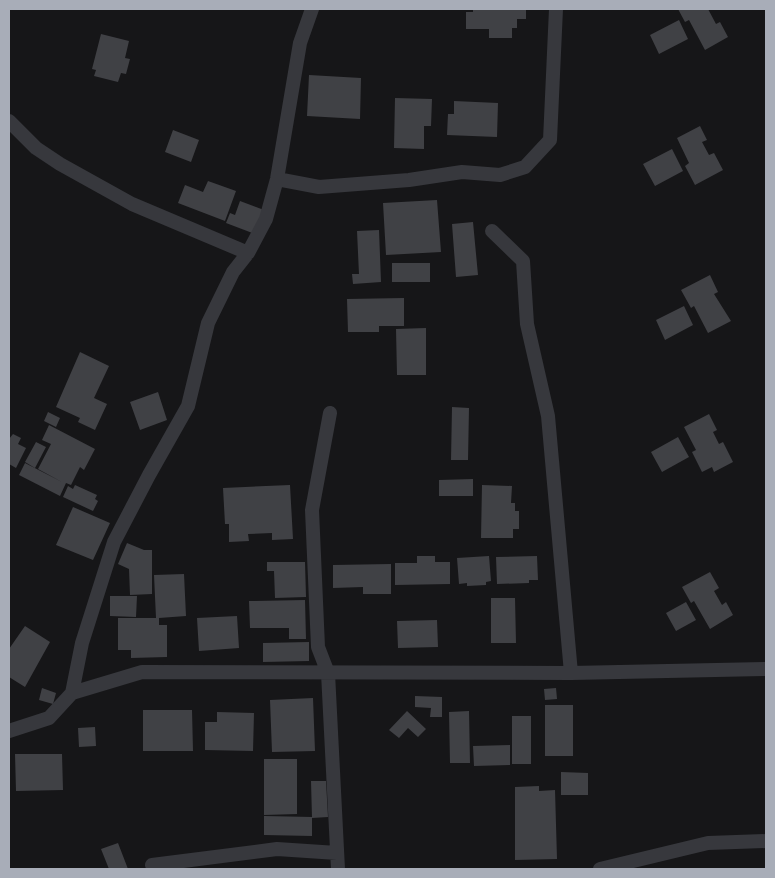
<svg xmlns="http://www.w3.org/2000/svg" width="775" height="878" viewBox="0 0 775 878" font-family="Inter,sans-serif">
<rect width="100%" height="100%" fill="#161618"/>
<!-- building -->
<path fill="#404145" d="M473,9h53v10h-9v9h-5v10h-23v-9h-23v-17h7z
M678,9h30l8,15 4,-2 8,15 -23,13 -16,-30 -4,2z
M679,20l9,19 -29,15 -9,-19z
M101,34l28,7 -4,17 5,1 -4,15 -5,-1 -3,9 -24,-6 2,-6 -4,-1z
M309,75l52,3 -1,41 -53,-3z
M395,98l37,1 -1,27h-7v23l-30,-1z
M454,101l44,2 -1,34 -50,-2 1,-21h6z
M700,126l7,14 -5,2 7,13 5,-2 9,17 -28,15 -10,-19 4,-3 -12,-25z
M173,130l26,10 -8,22 -26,-10z
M672,149l11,22 -28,15 -12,-22z
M208,181l28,10 -11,30 -47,-18 7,-18 18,7z
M437,200l4,52 -55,3 -3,-52z
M240,201l24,9 -9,24 -29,-11 4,-10 5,2z
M473,222l5,53 -22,2 -4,-53z
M379,230l2,52 -28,2 -1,-10h7l-2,-43z
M392,263h38v19h-38z
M710,275l8,17 -4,2 17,27 -23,12 -14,-27 -3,2 -10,-18z
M404,298v28h-25v6h-31l-1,-33z
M684,306l9,19 -28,15 -9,-20z
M426,328v47h-29l-1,-46z
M80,352l29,14 -15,32 13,6 -12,26 -17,-8 2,-4 -24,-11z
M158,392l9,28 -27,10 -10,-28z
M452,407l17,1 -1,52h-17z
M48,412l12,6 -4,9 -12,-6z
M709,414l8,16 -4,2 6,12 4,-2 10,20 -19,10 -2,-5 -10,5 -10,-20 4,-2 -12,-23z
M49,425l46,24 -11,21 -4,-3 -9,18 -5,-2 -6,13 -41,-21 6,-12 37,19 -24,-13 13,-25 -9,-4z
M13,434l8,4 -3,6 8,4 -10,20 -7,-4v-25z
M678,437l11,20 -27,15 -11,-20z
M36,442l10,5 -11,21 -10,-6z
M473,479v17h-34v-16z
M75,485l22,10 -2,4 3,2 -5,10 -30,-14 5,-11 5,3z
M290,485l3,54 -21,1v-7l-24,1 1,7 -20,1v-18h-4l-2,-36z
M482,485l30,1 -1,17h4v8h4v18h-6v9h-32z
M73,507l37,16 -17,37 -37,-15z
M127,543l17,7h8v44l-22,1 -1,-26 -11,-5z
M417,556h18v6h15v22l-55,1v-22h22z
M489,556l2,25 -5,1v3l-19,1v-3l-8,1 -2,-26z
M537,556l1,24h-9v3l-32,1 -1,-27z
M267,562h38l1,35 -31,1 -1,-27h-7z
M391,564v30h-28v-7l-30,1v-23z
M710,572l9,16 -5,3 8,14 4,-3 7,13 -23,14 -16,-28 -3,2 -9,-16z
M184,574l2,42 -27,2v7h8v32l-36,1v-8h-13v-32h38l-2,-43z
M110,596h27l-1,21 -26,-1z
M491,598h24l1,45h-25z
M305,600l1,39h-17v-11h-39l-1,-27z
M686,602l10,18 -20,11 -10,-18z
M237,616l2,32 -40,3 -2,-33z
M437,620l1,27 -40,1 -1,-27z
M25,626l25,16 -25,45 -16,-10v-28z
M309,642v19l-46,1v-19z
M42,688l14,5 -3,11 -14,-4z
M556,688l1,11 -12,1 -1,-11z
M415,696l27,1v20h-12l1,-9 -16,-1z
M313,698l2,53 -43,1 -2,-52z
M545,705h28v51h-28z
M143,710h49l1,41h-50z
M407,711l19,18 -8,8 -10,-9 -9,10 -10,-8z
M469,711l1,52h-20l-1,-51z
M217,712l37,1 -1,38 -48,-1v-28h12z
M512,716h19v48h-19z
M95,727l1,19 -17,1 -1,-19z
M510,745v20l-36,1 -1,-20z
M15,754h47l1,36 -47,1z
M264,759h33v55l-33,1z
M561,772l27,1v22h-27z
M311,781h15l2,36 -16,1z
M539,786v5l16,-1 2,69 -42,1v-73z
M264,816l48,1v19l-48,-1z
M118,843l10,26h-19l-8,-20z"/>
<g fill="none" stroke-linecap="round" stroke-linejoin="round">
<!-- minor -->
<path stroke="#37383d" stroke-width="14" d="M9,121l27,27 24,16 72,40 116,49
M277,179l42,8 90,-7 53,-8 38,3 25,-8 25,-27 6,-131
M492,231l31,30 4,63 21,92 23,257
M330,413l-18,97 6,137 10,26 10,196
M72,693l10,-50 32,-101 35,-67 39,-69 20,-83 25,-51 15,-19 18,-34 11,-40 23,-136 12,-34
M9,731l40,-13 23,-25 70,-21 429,1 195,-4
M152,865l125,-16 60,4
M600,869l108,-26 58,-2"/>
</g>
<!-- border -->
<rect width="775" height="878" fill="none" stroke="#a8adb8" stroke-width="20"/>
</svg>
